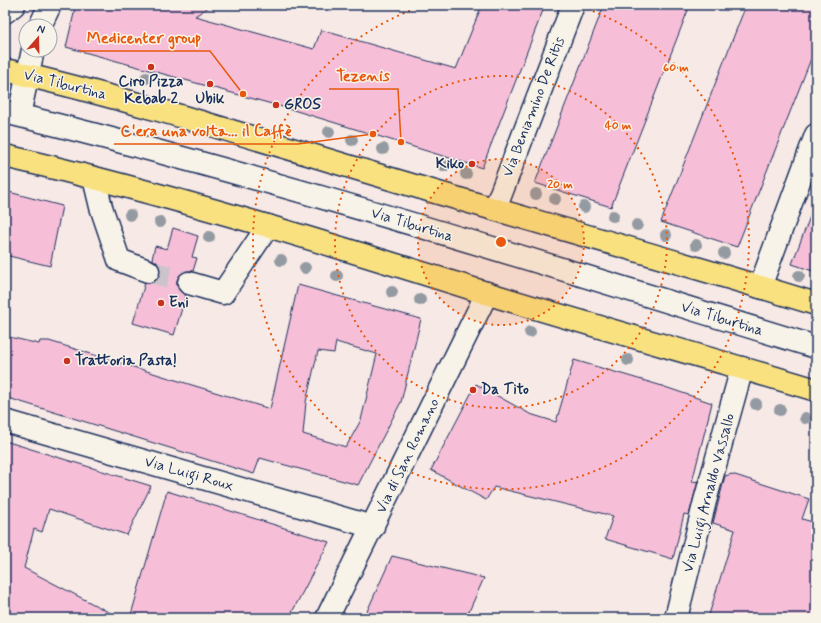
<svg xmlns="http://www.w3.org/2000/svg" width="821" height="623" viewBox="0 0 821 623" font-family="Mynerve,sans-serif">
<rect width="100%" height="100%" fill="#f7e9e5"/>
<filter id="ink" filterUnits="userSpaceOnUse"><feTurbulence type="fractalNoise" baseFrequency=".025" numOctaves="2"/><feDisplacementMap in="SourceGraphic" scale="8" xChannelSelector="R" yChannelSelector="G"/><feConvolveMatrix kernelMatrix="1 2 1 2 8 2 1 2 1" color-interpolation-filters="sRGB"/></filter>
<g filter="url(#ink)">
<!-- building -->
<path fill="#f6bfd7" stroke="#1b2f5e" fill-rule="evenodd" d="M76,5h136l-17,11 119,33 7,-19 135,39 26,-64h63l-63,163 -192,-59 -224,-62z
M604,5h86l-79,202 -76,-24z
M746,5h70v41l-79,201 -76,-25z
M5,191l57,15 -12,60 -45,-11z
M814,206h2v66l-24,-8z
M173,228l25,8 -6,21 5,1 -4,13h-7l-5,3 -4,6v6l3,5 6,4 -12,40 -41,-12 12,-40h5l6,-2 4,-6v-6l-2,-6 -6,-4 3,-13 12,3z
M298,285l123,34 -20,83 -43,83 -98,-27 -6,16 -249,-77v-61l34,8 1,-3h9l221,68zM336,342l41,12 -16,66 -15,27 -43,-13 3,-32 12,-51 16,2z
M574,360l85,25 53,18 -20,79 6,-1 -9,34 -5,-1 -11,45 -68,-20 8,-23 -119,-29 -8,13 -55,-30 45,-86 54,30 26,8z
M5,441l146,45 -24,49 -78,-26 -7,23 -8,-3 -10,39 96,50h-110l2,-4 -7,-1z
M732,474l77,25 -7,20 14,4v95h-108l27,-88 -22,-7 12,-47z
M167,491l162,51 -40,76h-159z
M392,556l92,22 -18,40h-102z"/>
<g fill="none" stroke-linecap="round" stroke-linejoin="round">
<!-- minor-tunnel -->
<path stroke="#cbc4ca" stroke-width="22" stroke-dasharray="22 11" stroke-linecap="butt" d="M148,271l41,12"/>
<!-- minor casing -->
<g stroke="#1b2f5e" stroke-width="25">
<path id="minor" d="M5,12l9,-7
M40,26l10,-21
M5,112c273,67 542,153 811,235
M19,115l14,-65
M94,178l7,29 18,53 29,11
M495,209l78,-204
M189,283l34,10 45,-67
M760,287l56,-152
M5,421l368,106
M327,618l160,-325
M676,618l29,-117 37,-133"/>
</g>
<!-- major casing -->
<g stroke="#1b2f5e" stroke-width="25">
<path id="major" d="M5,70c156,36 307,87 461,131 117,34 234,67 350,103
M5,156c163,38 322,87 481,137 110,34 220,64 330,97"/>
</g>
<!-- minor -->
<use href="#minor" stroke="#f7f3e8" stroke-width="22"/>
<!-- major -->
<use href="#major" stroke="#fae180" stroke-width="22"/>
</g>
<!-- trees -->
<g fill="#939aa1">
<circle cx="146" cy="78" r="6"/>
<circle cx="329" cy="132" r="6"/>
<circle cx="352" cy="140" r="6"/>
<circle cx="383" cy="149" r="6"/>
<circle cx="444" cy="166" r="6"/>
<circle cx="466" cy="174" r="6"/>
<circle cx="536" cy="194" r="6"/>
<circle cx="555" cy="199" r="6"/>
<circle cx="584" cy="207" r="6"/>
<circle cx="130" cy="215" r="6"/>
<circle cx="613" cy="216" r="6"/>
<circle cx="160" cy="222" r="6"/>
<circle cx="637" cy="225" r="6"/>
<circle cx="666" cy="235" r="6"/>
<circle cx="209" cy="237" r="6"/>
<circle cx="696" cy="245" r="6"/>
<circle cx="724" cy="253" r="6"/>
<circle cx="281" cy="260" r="6"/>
<circle cx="305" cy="268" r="6"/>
<circle cx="337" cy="276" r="6"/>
<circle cx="799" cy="276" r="6"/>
<circle cx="392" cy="292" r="6"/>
<circle cx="420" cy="300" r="6"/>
<circle cx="530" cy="332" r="6"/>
<circle cx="628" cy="360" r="6"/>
<circle cx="756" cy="404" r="6"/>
<circle cx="780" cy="410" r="6"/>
<circle cx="805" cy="418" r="6"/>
</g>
</g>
<!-- distance rings -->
<circle cx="501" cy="242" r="83" fill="#e8590c" fill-opacity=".12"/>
<g fill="none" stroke="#e8590c" stroke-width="2" stroke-dasharray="2 4">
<circle cx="501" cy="242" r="83"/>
<circle cx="501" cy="242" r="166"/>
<path d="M576 5A248 248 0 1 1 426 5"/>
</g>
<!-- markers -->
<g fill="#c8321e" stroke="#f7f3e8" stroke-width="1.5">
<circle cx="151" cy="67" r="4"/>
<circle cx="210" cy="84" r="4"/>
<circle cx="276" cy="105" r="4"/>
<circle cx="472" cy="164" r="4"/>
<circle cx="161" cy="303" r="4"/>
<circle cx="67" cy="361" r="4"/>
<circle cx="473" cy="390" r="4"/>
</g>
<g text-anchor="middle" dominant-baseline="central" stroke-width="3" stroke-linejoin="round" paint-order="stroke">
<!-- poi labels -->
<g font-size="15" font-weight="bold" fill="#1b2f5e" stroke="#f7f3e8" text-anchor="start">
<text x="151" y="82" text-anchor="middle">Ciro Pizza<tspan x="151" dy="17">Kebab 2</tspan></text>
<text x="210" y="99" text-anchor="middle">Ubik</text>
<text x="284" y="105">GROS</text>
<text x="464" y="164" text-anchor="end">Kiko</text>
<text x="169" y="303">Eni</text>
<text x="75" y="361">Trattoria Pasta!</text>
<text x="481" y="390">Da Tito</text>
</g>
<!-- street labels -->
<g font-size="15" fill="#1b2f5e" stroke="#f7f3e8">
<text transform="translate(65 85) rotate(14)">Via Tiburtina</text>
<text transform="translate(534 107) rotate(-69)">Via Beniamino De Ritis</text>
<text transform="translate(412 225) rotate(17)">Via Tiburtina</text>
<text transform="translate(722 319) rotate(17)">Via Tiburtina</text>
<text transform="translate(408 456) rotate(-64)">Via di San Romano</text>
<text transform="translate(189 474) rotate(16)">Via Luigi Roux</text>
<text transform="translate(709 493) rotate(-75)">Via Luigi Arnaldo Vassallo</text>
</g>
</g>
<circle cx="501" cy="242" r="6" fill="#e8590c" stroke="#f7f3e8" stroke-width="2"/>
<g font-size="12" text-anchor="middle" font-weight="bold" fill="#e8590c" stroke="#f7f3e8" stroke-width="3" stroke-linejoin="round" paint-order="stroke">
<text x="676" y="71">60 m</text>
<text x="618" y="129">40 m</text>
<text x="560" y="188">20 m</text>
</g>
<!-- callouts -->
<path fill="none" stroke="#e8590c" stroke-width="1.5" d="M243 94L210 51H79M401 142L398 89H329M373 134L298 144H114"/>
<g fill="#e8590c" stroke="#f7f3e8" stroke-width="1.5">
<circle cx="243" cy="94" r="4"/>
<circle cx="401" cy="142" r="4"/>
<circle cx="373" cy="134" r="4"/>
</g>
<g font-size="16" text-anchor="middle" font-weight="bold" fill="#e8590c" stroke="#f7f3e8" stroke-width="3" stroke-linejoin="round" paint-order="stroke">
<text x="144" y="43">Medicenter group</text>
<text x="363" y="81">Tezenis</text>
<text x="206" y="136">C'era una volta... il Caffè</text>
</g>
<!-- margin -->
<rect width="821" height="623" fill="none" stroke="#f7f3e8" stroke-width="20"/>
<rect x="10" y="10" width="801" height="603" fill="none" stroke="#1b2f5e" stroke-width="1.5" filter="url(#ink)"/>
<!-- north arrow -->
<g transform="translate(38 38) rotate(20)"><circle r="19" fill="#f7f3e8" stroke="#9fa5b1"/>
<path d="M0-3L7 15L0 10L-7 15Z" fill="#c8321e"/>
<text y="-6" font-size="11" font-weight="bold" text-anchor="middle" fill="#1b2f5e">N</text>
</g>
</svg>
